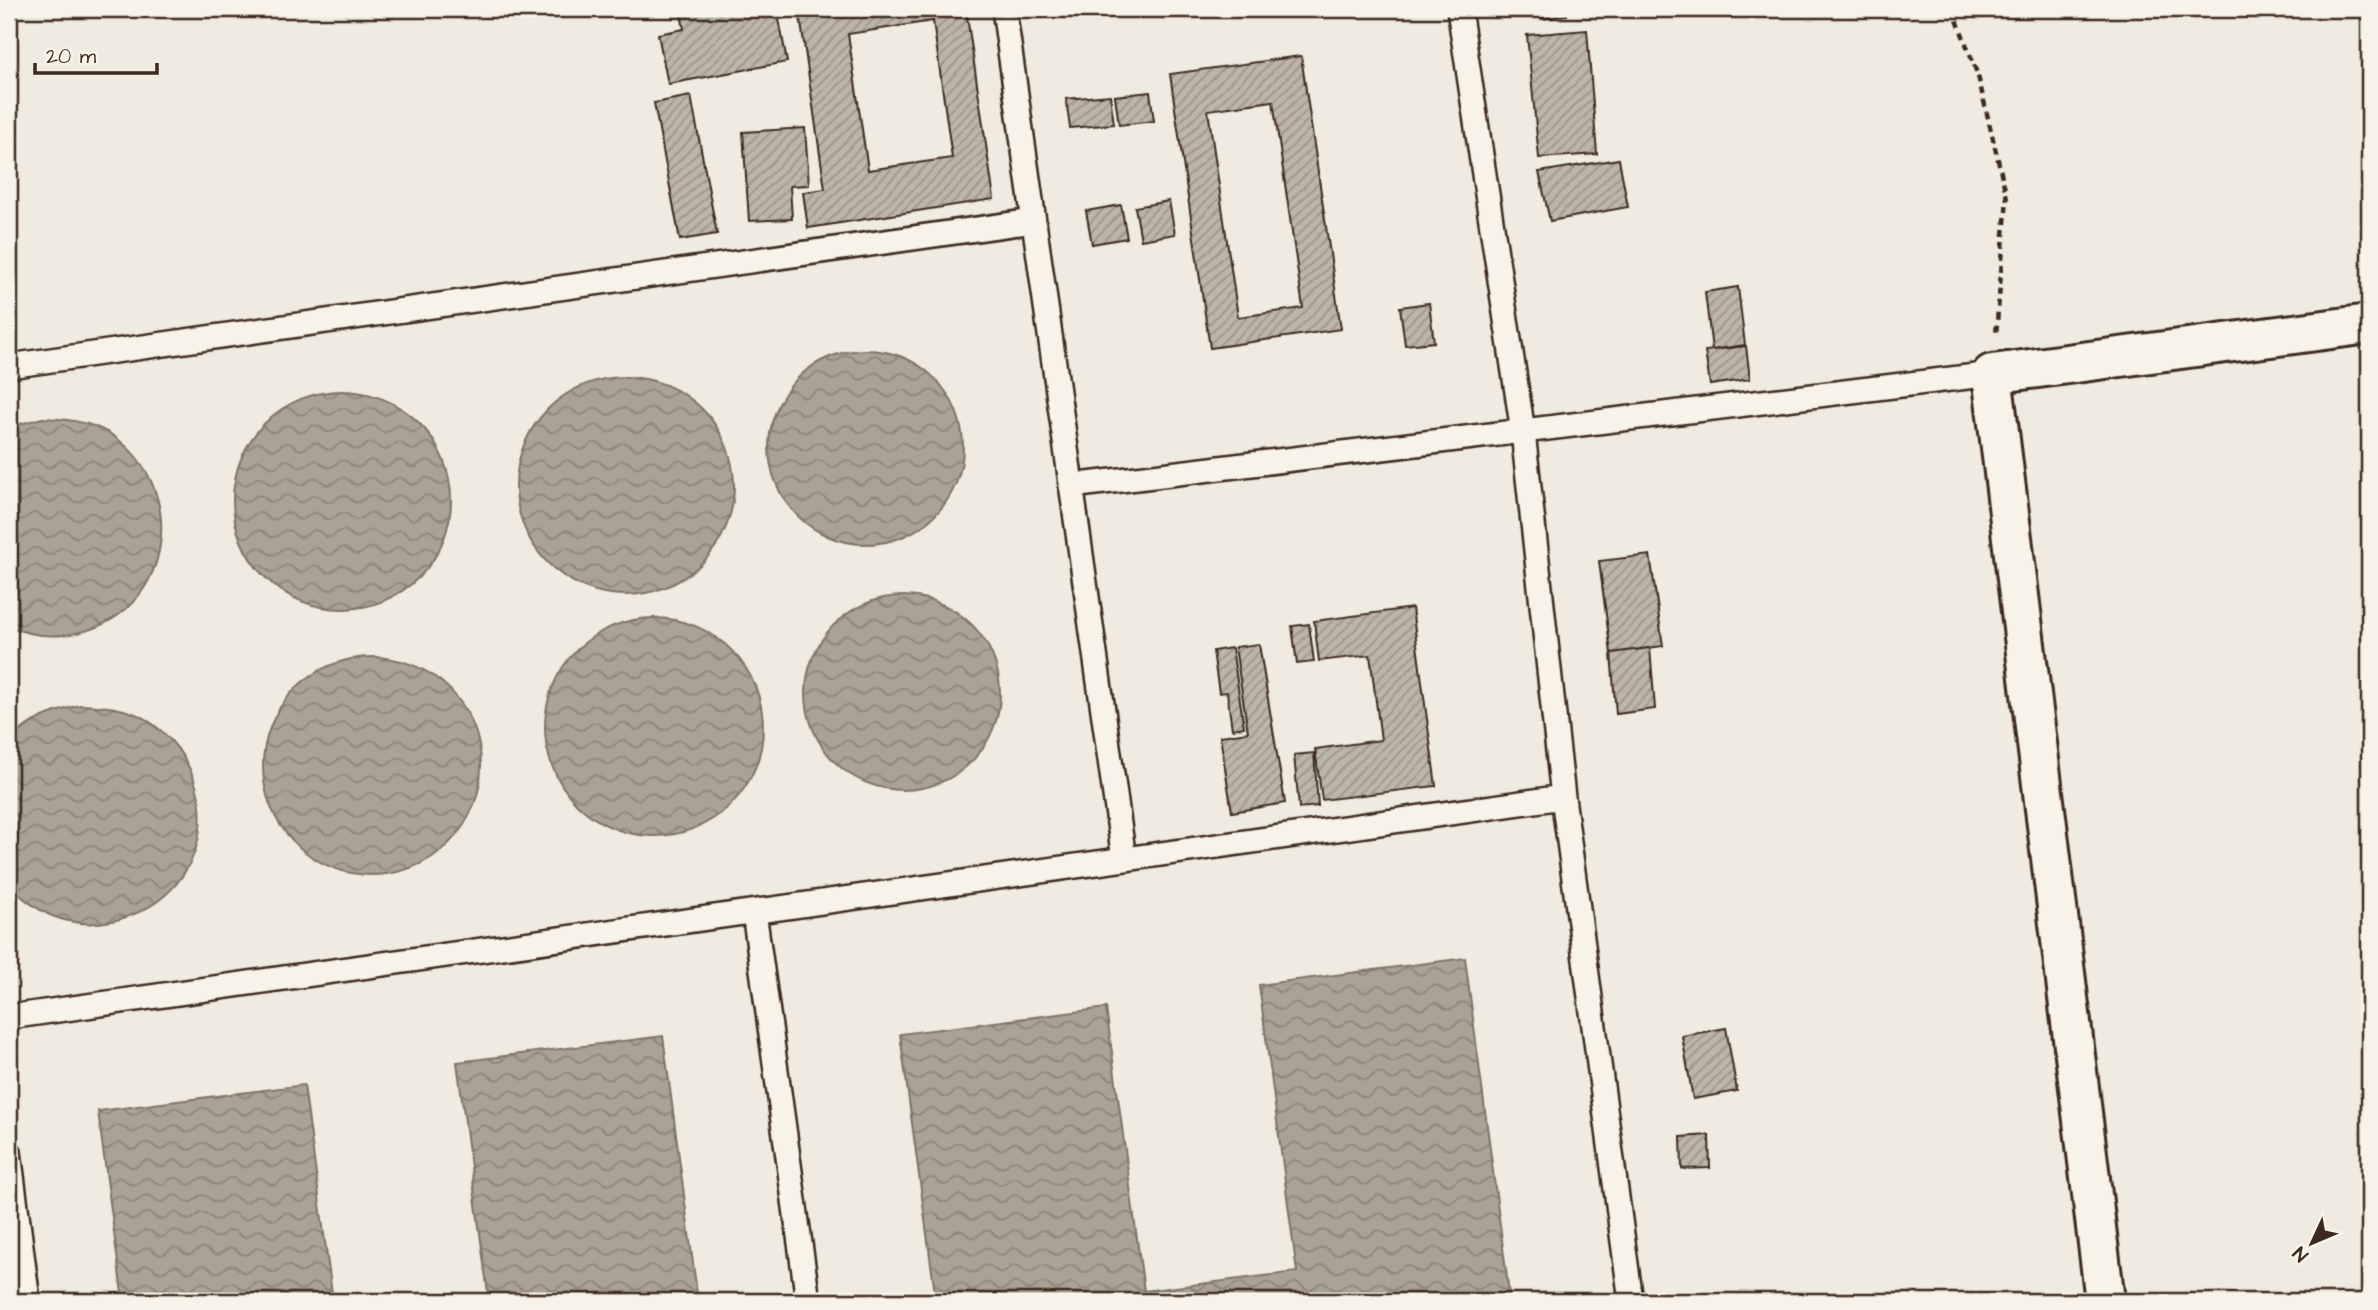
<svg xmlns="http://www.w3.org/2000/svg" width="2378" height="1310" viewBox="0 0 2378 1310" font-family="'Architects Daughter',sans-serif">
<defs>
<pattern id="water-waves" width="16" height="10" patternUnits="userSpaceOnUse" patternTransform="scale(1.75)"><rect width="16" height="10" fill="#aaa296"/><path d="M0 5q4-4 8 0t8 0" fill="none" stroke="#8c847a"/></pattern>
<pattern id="building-hatch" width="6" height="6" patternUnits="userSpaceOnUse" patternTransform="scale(1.75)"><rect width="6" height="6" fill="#bdb5aa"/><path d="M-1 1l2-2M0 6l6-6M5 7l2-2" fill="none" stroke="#9b938a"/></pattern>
</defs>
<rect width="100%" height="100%" fill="#efebe0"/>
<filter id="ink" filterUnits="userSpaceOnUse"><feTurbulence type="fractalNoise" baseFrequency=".0143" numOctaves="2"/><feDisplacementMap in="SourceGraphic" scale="14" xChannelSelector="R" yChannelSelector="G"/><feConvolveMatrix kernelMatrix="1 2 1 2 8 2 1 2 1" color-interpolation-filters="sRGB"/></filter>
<g filter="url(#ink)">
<!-- water -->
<path fill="url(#water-waves)" stroke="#7e7266" stroke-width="2" d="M769 447a97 97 0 1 1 194 0a97 97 0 1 1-194 0Z
M516 486a109 109 0 1 1 218 0a109 109 0 1 1-218 0Z
M233 500a109 109 0 1 1 218 0a109 109 0 1 1-218 0Z
M42,418c23,1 46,3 67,15 80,51 66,176 -28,199 -25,6 -49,5 -72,-6v-199z
M806 693a97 97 0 1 1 194 0a97 97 0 1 1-194 0Z
M545 727a109 109 0 1 1 218 0a109 109 0 1 1-218 0Z
M263 766a109 109 0 1 1 218 0a109 109 0 1 1-218 0Z
M80,705c23,1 47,2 67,15 49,31 70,99 39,150 -24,41 -79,63 -125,49 -21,-6 -38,-20 -52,-35v-141c17,-23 44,-31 71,-38z
M1465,958l45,343h-574l-36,-267 206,-26 38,283 153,-19 -38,-287z
M663,1036l35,265h-209l-32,-239z
M304,1085l29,216h-210l-25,-190z"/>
<!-- building -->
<path fill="url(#building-hatch)" stroke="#3b2a1e" stroke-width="2" fill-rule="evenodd" d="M680,9h103l2,9 -6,1 8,43 -119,22 -10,-50 26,-5z
M799,9h167l28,190 -186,29 -5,-36 22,-3zM933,21l19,137 -84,12 -20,-136z
M1540,9h26l1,6 -25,4z
M1587,30l10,124 -58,4 -12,-123z
M1301,56l40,273 -131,19 -40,-274zM1273,101l30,207 -65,9 -30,-207z
M1150,92l4,29 -35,4 -4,-29z
M1110,95l4,29 -44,4 -4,-29z
M691,96l26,138 -37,6 -26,-137z
M805,128l4,57 -19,1 2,33 -43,2 -6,-89z
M1619,159l9,48 -78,14 -11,-49z
M1169,201l6,33 -34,6 -6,-33z
M1121,205l6,33 -35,6 -6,-33z
M1738,287l7,58 -33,5 -7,-58z
M1429,303l5,39 -29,3 -5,-38z
M1746,346l4,33 -40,6 -5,-34z
M1650,555l13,91 -52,7 -12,-92z
M1412,608l24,178 -114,14 -7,-51 66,-9 -11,-85 -51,6 -5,-40z
M1309,624l5,38 -17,2 -5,-38z
M1259,644l26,159 -53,9 -12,-76 28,-4 -13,-85z
M1232,648l12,79 -12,2 -5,-37 -8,1 -6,-42z
M1650,648l5,61 -39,5 -5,-61z
M1314,753l4,53 -19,2 -5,-53z
M1726,1028l11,63 -44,8 -11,-63z
M1709,1135l1,33 -28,1 -1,-32z"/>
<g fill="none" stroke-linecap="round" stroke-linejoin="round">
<!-- service casing -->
<g stroke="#3b2a1e" stroke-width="28">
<path id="service" d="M1004,9l120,850
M1459,9l64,423 40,365 68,504
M9,366l1024,-145
M1071,486l921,-112
M754,912l54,389
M9,1017l1554,-220
M9,1152l19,149"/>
</g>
<!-- minor casing -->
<g stroke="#3b2a1e" stroke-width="44">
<path id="minor" d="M2105,1301l-113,-927 377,-50"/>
</g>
<!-- path -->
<path stroke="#3b2a1e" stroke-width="4.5" stroke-dasharray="7 5" stroke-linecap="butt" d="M1953,9l25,67 29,122 -11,137"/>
<!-- service -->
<use href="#service" stroke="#f7f3e8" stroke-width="23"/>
<!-- minor -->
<use href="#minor" stroke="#f7f3e8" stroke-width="38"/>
</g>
</g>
<!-- margin -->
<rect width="2378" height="1310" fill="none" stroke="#f7f3e8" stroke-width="35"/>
<rect x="18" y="18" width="2343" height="1275" fill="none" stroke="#3b2a1e" stroke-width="2.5" filter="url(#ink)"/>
<!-- north arrow -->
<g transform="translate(2312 1243) rotate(226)" stroke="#f7f3e8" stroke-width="5" paint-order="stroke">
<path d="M0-5L12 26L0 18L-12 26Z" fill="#3b2a1e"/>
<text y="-10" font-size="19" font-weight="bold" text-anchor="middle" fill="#3b2a1e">N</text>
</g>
<!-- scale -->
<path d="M35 63v10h122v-10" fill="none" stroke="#3b2a1e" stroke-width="3.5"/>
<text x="46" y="63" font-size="21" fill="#3b2a1e" stroke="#f7f3e8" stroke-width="5" paint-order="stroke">20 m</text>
</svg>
